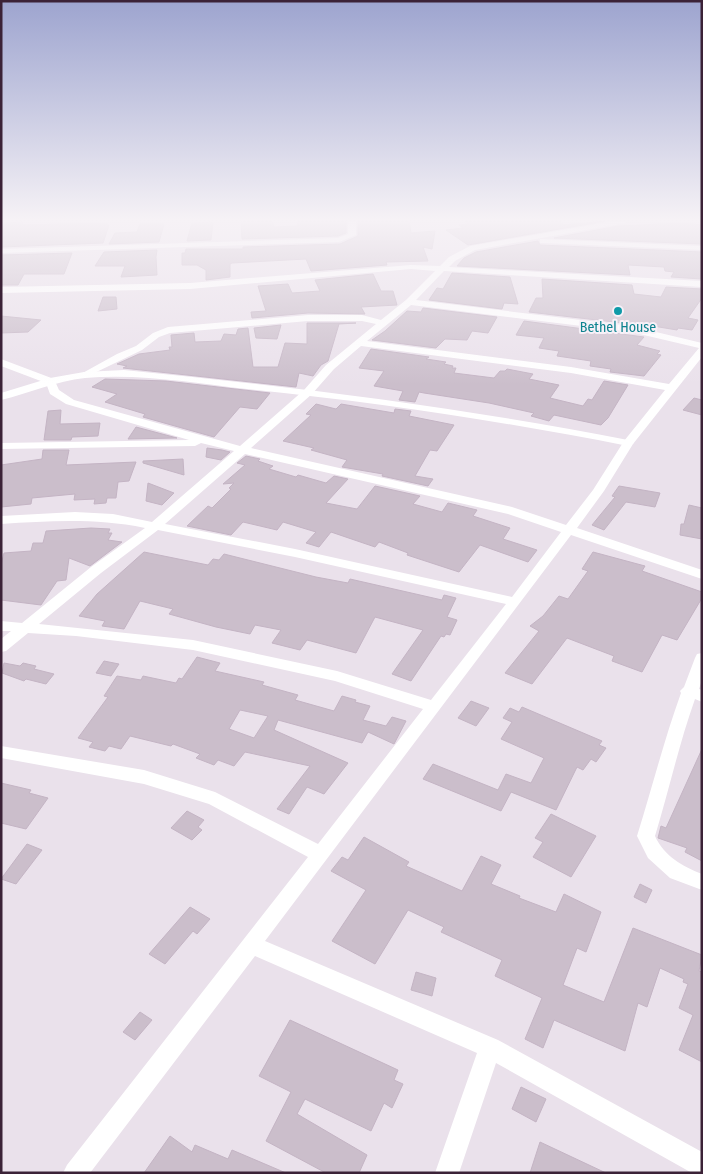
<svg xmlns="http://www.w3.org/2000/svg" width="703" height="1174" viewBox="0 0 703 1174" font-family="'Fira Sans Condensed',sans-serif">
<rect width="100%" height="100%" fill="#eae1eb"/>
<!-- building -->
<path fill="#cbbecb" stroke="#c4b4c4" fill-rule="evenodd" d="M241,221h31l2,6 23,-1 1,-5h48v12l-8,3 -96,3z
M358,221h51l2,12 24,-2 -3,18 -9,-2 5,14 -42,1 1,3 -76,6 -5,-12 -74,4 -2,1v13l-24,3v-10l-9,-5h-15v-12h3l1,-4h57v-2l97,-3 18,-8z
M465,221h95l3,4 42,-4 -137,24 -22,-15 17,-2 -4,-3 9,-1z
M23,222l-1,3 85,-2v2h2l-6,18 -102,4v-15l3,-9z
M213,222l-2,18 -24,1 5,-18z
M683,223l19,2v19l-148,-6 64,-12z
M140,224h24l-5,18 -50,2 6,-11 22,-1z
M538,241l2,4 162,7v27l-31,-2 3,-5 -9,-1 -1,-4 -36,-2 2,10 -173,-9 7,-8 12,-6z
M157,250l-1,7 1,18 -36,2 4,-11h-30l9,-14z
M72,253l-8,21h-40l-6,11h-17v-30z
M452,273l58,4 8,27 -14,-1 -2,6 -73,-9 8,-12 6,1z
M373,274l8,17h12l4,14 -36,2 4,7 -57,-1 -56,5 -1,-6 15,-1 -8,-25 30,-2 4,9 28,-2 -5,-11z
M542,279l90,6 2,9 27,3 5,-10 36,2v9l-14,20 10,2 -6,10 -14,-2 -1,2 -24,-4 -3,3 -19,-5 -102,-12 7,-14h7z
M103,297h13l1,12 -19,2z
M423,308l74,9 -9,16 -16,-2 -5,9 -22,-1 -9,9 -64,-8 13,-9 22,-20 14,1z
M1,316l40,4 -13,12 -27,1z
M524,321l120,16 -7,8 23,6 -3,3 4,1 -17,21 -34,-4 1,-3 -21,-3 1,-5 -34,-5 2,-5 -20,-3 5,-10 -28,-3z
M307,323h49l-17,1 -11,37 -7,4 -8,11 -14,-3 -3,14 -173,-19 4,-2 -10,-2 22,-10 31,-4 -1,-3h3l-1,-12 23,-2 1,9 26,-1 3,-7 12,1 2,-6 10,-1 5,39h25l7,-24 22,1z
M281,325l-4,14 -21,-1 -2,-10z
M371,349l58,8 -3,2 20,3 -2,2 9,2 -1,2h4l-2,5 40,5 6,-7h5l2,-2 26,5 -4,5 30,6 -9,13 33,8 5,-7 4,1 12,-19 24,4 -20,33 -7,7 -47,-10 -5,6 -18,-5 3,-3 -45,-10 -65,-10 -5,-1 -4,10 -16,-2 4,-9 -29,-5 10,-15 -25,-3z
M105,379l61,2 104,12 -13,16 -17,-2 -26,30 -71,-20 2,-3 -40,-12 12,-8 -25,-7z
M694,398l8,2v15l-19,-5z
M316,404l20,5 5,-5 53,9 1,-4 16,2 -2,5 45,9 -17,26 -7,-1 -15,26 18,3 -5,7 -46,-10 1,-2 -41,-7 5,-7 -36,-10 3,-2 -31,-7 28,-26 -5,-1z
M61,410l-1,14 40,-1 -2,13 -26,1 -1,3h-27l4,-29z
M136,427l41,11 -49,1z
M207,448l15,2 8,2 -9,8 -15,-3z
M43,450h26l-3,15 70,-3 -7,19 -11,1 -2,16h-9l-1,5 -12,1 1,-5 -21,1 1,-6 -43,4 -1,6 -30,3v-42l41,-6z
M246,456l14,3 -2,2 15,5 -4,3 27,8 2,-2 28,8 8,-7 14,3 -22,24 31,6 18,-23 45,10 -7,8 29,8 6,-9 29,7 -4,6 37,12 -7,11 34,11 -9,12 -48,-17 -21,27 -52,-17 1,-2 -29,-11 -4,5 -44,-15 -12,15 -13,-4 10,-11 -33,-10 -6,8 -34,-8 -12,13 -44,-9 21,-20 4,2 19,-19 -2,-1 5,-5 -11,1 22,-19 -8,-2z
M183,459l1,16 -41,-12v-2z
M148,483l26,10 -12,12 -16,-4z
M619,486l41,7 -5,14 -29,-5 -22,28 -12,-5 23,-28 -3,-1z
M689,505l13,3v31l-22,-4 1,-11h3z
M91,528l19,1 -2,4h4l-4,7 14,2 -32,24 -21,-8 -3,22 -9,1 -16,24 -40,-5v-35l3,-12 27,-2 2,-8h10l3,-12z
M144,552l64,13 5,-6 6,1 5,-6 92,23 32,6 2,-4 92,21 2,-5 12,3 -9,19 10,3 -7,15 -4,-1 -2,3 -3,-1 -30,45 -19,-7 31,-44 -48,-13 -19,36 -49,-13 -7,10 -28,-7 9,-13 -26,-5 -5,9 -34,-7 -47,-13 4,-5 -33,-8 -16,28 -22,-3 3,-5 -26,-5 18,-22z
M593,552l52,14 -3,5 60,21v6l-25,42 -15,-5 -20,37 -30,-11 2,-5 -47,-18 -35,46 -27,-11 34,-42 -9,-5 13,-10 16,-20 9,3 20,-28 -6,-2z
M197,657l23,6 -5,8 49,11 -2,3 36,10 -3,5 39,11 8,-15 14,4 -1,2 15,4 -7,14 23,6 6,-9 14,4 -12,23 -26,-12 -6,11 -84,-23 -4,10 74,33 -24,31 -17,-7 -18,27 -12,-5 33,-43 -65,-14 -11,14 -16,-6 -4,5 -18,-7 4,-4 -27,-10 -2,2 -41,-10 -9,13 -12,-3 -4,5 -16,-4 4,-5 -15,-4 30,-41 -4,-1 13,-20 24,4 2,-4 33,7 3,-5 3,1zM240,710l28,6 -14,22 -25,-9z
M104,661l15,3 -8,12 -15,-3z
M4,663l16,3 3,-3 13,3 -2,3 20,5 -8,10 -20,-5 -2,2 -22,-8z
M471,701l18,7 -13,18 -18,-8z
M522,707l80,34 -3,4 7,3 -10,14 -5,-3 -8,11 -6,-3 -21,43 -45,-18 -10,19 -78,-32 10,-15 65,26 8,-16 25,9 13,-25 -43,-19 11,-17 -9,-4 7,-10 9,4z
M702,749v112l-17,-9 2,-4 -29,-10 3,-12 5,2z
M1,783l30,7 -2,3 19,5 -22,31 -25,-6z
M187,811l17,9 -6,7 4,3 -10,10 -21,-12z
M551,814l45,22 -25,41 -38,-20 10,-15 -8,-4z
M364,837l45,25 -3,4 56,25 19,-35 20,9 -10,19 29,12 -1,2 37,14 8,-18 37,18 -15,40 -9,-4 -14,37 41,17 29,-74 69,27 -3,16 3,1v90l-23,-12 14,-35 -14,-7 9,-24 -5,-2 1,-3 -24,-11 -13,39 -9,-4 -13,48 -71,-31 -11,28 -18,-9 17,-41 -47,-22 7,-16 -61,-28 3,-5 -36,-17 -33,54 -43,-23 34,-51 -35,-19 11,-14 6,3z
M27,844l15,6 -26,34 -15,-5z
M640,884l12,6 -6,13 -12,-6z
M190,907l20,12 -13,15 -4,-3 -28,33 -16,-10z
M416,972l20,6 -4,18 -21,-6z
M140,1012l12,8 -17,20 -12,-8z
M290,1020l108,50 -4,10 9,4 -11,24 -8,-5 -13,28 -66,-32 -8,15 70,41 -8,18h-33l-60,-32 25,-49 -32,-16z
M521,1087l25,12 -10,23 -24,-13z
M170,1136l22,16 3,-7 33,14 4,-9 54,23h-142z
M540,1142l66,31h-76z"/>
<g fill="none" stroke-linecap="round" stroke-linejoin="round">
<!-- minor -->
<path fill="#fff" fill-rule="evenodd" d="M348,221h8v14l-17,7 -338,11v-4l337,-11 10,-4z
M614,221h15l-4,2 -150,27 -20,11 -6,6 253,14v6l-258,-16 -28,29 215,26 71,17v14l-69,87 -29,47 -27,37 125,42v9l-131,-44 -306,406 233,99 204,112v21h-10l-196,-110 -37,110h-24l42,-120 -222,-97 -165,217h-27l4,-8 241,-308 -99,-53 -65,-20 -143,-26v-12l143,24 71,22 103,52 105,-135 -88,-28 -142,-31 -117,-14 -48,-3 -22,18 -5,1v-13l10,-8h-10v-10l21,2 69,-56 54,-39c-50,-10 -94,-7 -144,-4v-8l74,-4 38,2 39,8 82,-71 -33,-8 -6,3 -194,3v-6l188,-3 -123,-36 -16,-10 -4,-11 -45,-17v-7l53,20 5,11 15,10 166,46 64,-56 22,-25 50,-41 -14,-3h-54l-138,12 -11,4 -17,13 -58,28 -5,-3 38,-21 19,-8 17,-13 15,-6 140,-12h54l19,5 25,-20 29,-29 -24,-2 -221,20 -189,4v-6l189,-4 221,-18 29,1 9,-9 21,-11zM411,305l220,27 68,16 -30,36 -98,-17 -204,-26zM361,346l210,27 94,17 -41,51 -31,49 -27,35 -54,-18 -261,-59 61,-54 22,-25zM245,454l263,60 53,18 -49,65 -217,-48 -130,-25zM158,530l137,27 211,47 -75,96 -94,-29 -144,-31 -154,-16 62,-51z
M540,239l162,7v4l-159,-7h-3z
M702,653v27l-3,9 3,1v12l-7,-3c-16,45 -26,91 -40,137 9,20 27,30 47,38v16l-32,-12 -22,-20 -11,-22c15,-48 27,-96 44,-143l-1,-2 4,-4 11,-29 2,-4z"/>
<!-- tertiary -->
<path fill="#fff" fill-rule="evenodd" d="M124,370c169,17 337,37 504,70l6,3 -6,3c-126,-25 -253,-44 -381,-57 -53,-6 -108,-16 -162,-11 -29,3 -55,15 -84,22v-7l49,-15 34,-6z"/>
</g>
<!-- sky -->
<linearGradient id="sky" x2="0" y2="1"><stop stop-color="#9da4cf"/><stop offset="0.57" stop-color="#f6f2f6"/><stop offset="1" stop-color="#f6f2f6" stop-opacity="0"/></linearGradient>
<rect width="703" height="385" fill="url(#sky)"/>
<!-- markers -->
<circle fill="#0f9aa8" stroke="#f7f1f8" stroke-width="2" cx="618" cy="311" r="5"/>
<g text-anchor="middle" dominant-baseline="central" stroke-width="4" stroke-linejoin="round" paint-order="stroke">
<!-- far-culture labels -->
<g font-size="14" fill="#0d838f" stroke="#f7f1f8">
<text x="618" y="327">Bethel House</text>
</g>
</g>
<!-- border -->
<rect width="703" height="1174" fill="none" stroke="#3b2237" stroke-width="5"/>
</svg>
